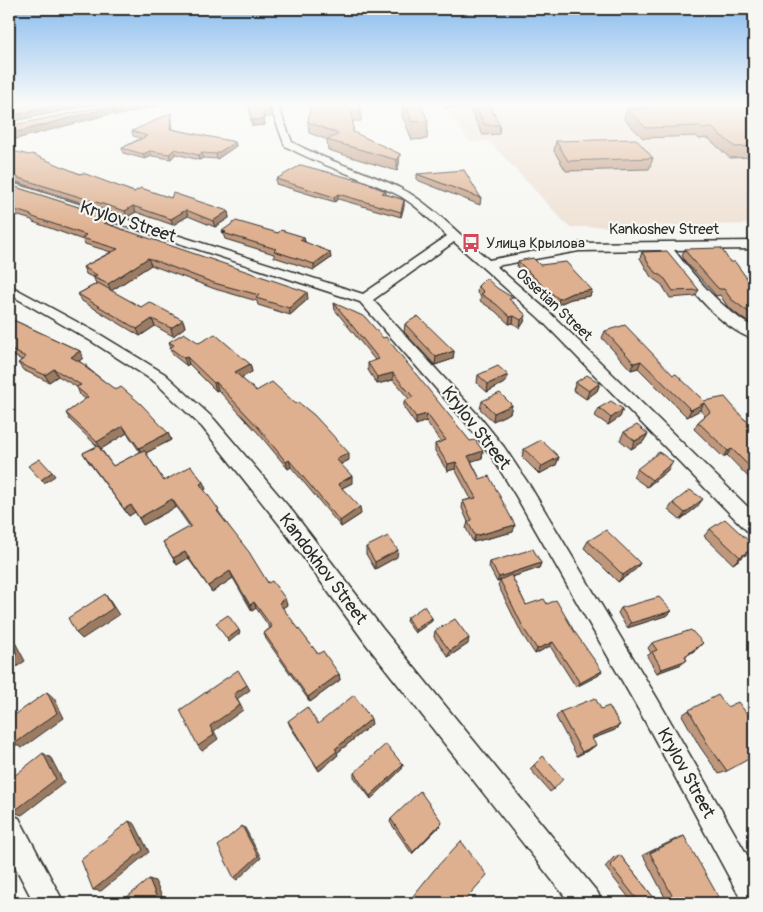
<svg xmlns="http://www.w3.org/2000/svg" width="763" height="912" viewBox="0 0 763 912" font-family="Pangolin,sans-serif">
<rect width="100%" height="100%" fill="#f6f6f2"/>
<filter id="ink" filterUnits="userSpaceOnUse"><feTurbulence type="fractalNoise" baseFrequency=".02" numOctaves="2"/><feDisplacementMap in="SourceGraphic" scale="10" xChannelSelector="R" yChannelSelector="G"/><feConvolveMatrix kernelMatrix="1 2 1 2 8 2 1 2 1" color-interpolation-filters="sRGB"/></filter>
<g filter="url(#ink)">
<!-- built -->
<path fill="#efe1d4" d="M442,103h312v121l-185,3 -80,-86 -19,1z"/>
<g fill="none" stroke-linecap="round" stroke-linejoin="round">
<!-- street casing -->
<g stroke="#2b2b2b" stroke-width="3">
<path id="street" d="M269,103h8l15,39c35,20 75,29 110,47 28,14 62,50 87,71l90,-17 175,-2v8l-80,1c23,30 47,58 80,78v11c-35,-10 -72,-61 -93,-89l-82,1 -83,15 53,46 205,201v20l-7,-2 -208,-213 -85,-76 -81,58 106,116 25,31 26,39 127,212 97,169v36h-11l-102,-189 -125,-218 -24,-39 -25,-33 -107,-122 -351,-114v-6l354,112 84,-58c-16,-15 -33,-34 -53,-43 -36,-17 -75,-28 -109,-47z
M9,285l92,50 64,39 49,45 79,93 89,116 216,265 4,10h-32l-204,-259 -87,-120 -77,-97 -47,-45 -64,-41 -82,-47z
M9,814l10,4 45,85h-30l-25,-48z"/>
</g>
<!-- street -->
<use href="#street" fill="#f6f6f2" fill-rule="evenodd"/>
</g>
<!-- wall -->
<path fill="#bf977b" stroke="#2b2b2b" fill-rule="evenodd" d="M247,103h19l4,8 1,6h-7l1,8 -13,1 -3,-21h-2z
M311,103l50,8v10h-8v11l47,22 -1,10 -2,7 -69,-21 -1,-10h1l-19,-7 -1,-11z
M402,103h18l8,18 -1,18 -15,1 -10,-25z
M443,103h52l-1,1h-5l11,21 -1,9 -16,1 -15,-29 -22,2z
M642,103h112v54l-24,1 -22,-20 -9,1 -3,-3 -53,2 -19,-19 3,-10h14z
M172,118v11l63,13 1,4 -19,13 -14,-1 -4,2 -23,-6 -5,5 -19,-3 -7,3 -22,-6 -1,-5 19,-10 -8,-2 -1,-5z
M556,141l97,17 -4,11 -83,2 -12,-20z
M9,150l125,42 37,6 57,13 1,7 -14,9 -27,-11 -15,9 -37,-13 -9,5 -117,-37 -1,1z
M417,174l64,24 -1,7 -63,-25z
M276,179l96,5v2l14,5v3l18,6v6l-3,11 -63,-18 -3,3 -59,-18z
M9,185l104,33 2,6 -2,2 195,73 -18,16 -32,-10 -1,-4 -42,-12 -64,-24 -40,26 30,16 42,13 2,7 -12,9 -18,-10 -15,10 -58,-35 -4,-7 18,-10 -2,-6 -8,-4 -3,-7 28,-15 -26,-8 -2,-4 -50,-18 -1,-2 -23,-7z
M222,231l56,2 26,4 1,5 26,16 -17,12 -40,-13v-3l-49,-15z
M685,249l45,13 24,26v37h-1l-10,-6 -16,-13 -7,-11 -4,1 -4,-5 -28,-31 -2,-5z
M642,252l57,38 -4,6 -25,2 -8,-13 -11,-8 -11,-19z
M518,261l22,4 52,25 -2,6 -19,3 -14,6 -14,-11 -26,-27z
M478,286l34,16 14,13 -2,7 -4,6 -7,-5 -4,1 -14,-13 -15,-10 1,-4 -4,-4z
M334,303l136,138 13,10 -1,7 -11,3 9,18 33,53 -40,10 -7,-14 2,-6 -6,-14 1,-7 8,-2 -16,-30 -8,2 -12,-20v-7l6,-2 -15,-21 -10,4 -12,-17v-7l5,-2 -16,-19 -16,4 -9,-14v-7l7,-3 -40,-50z
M9,318l71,33 3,7 -4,3 89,72 3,7 -25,13 18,28 42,8 -2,1 17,25 47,68 19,22 -5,3 36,46 21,20 1,6 -30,22 -44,-63 -2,-6 6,-5 -14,-20 -4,3 -19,-33 -21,14 -24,-34 -11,7 -14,-23 27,-15 -14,-20 -33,18 -8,-13 -6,4 -41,-55 -5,-8 14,-7 -27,-26 -4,-7 20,-14 -6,-4 -3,-8 -19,-11 -9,6 -26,-12 -5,-7 4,-3 -13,-6zM127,433l13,19 -27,14 -12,-17z
M405,324l49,27 -1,8 -18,6 -31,-33z
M605,331l68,44 31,26 39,17 11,9v56l-27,-28 -4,2 -29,-28 4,-7 7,-6 -5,-6 -13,7 -49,-49 -7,2 -29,-32z
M169,342l30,1 51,21 2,8 -11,6 15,13 93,69 -8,4 11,19 -10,5 19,26 -20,13 -50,-60 -3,2 -29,-35 -41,-44 -2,1 -27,-27 -2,2 -14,-11 -3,-7 1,-1z
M478,375l28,7 -19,10 -10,-9z
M576,382l24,1 -3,8 -11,8 -13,-9z
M482,401l30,4 -2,8 -17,8 -13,-12z
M599,408l24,1 -3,8 -12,8 -13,-9z
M624,432l24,2 -5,8 -12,7 -11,-9z
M524,449l35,8 -3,8 -17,9 -17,-17z
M637,469l31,1 -21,17 -14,-10z
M673,503l24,4 -17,13 -12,-10z
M710,529l44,18 -6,6 -15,11 -29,-28z
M588,541l52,22 -4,6 -18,13 -34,-34z
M366,547l31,10 -22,12 -9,-15z
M490,562l51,1 -2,5 -27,9 14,28 21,-1 52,71 -23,12 -26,-41 -15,8 -13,-20 -24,-49 2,-4 -3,1 -8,-15z
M621,608l47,7 -41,13 -9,-15z
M407,618h25v3l-17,12 -9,-12z
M435,631l33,13 -20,13 -14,-20z
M652,643h51l-5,5 -13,9 -3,7 -25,9 -10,-17 4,-3 -3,-5z
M601,709l14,21 -23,9 -1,10 -14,7 -21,-39 4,-5z
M689,710l38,61 -8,3 -19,-27 -18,-32z
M288,721l30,3h54l-35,29 1,2 -19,16 -29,-45z
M543,756l11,33 -4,3 -20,-23z
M403,765l-1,4 -31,30 -17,-22v-4z
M391,819l50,6 -29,29 -22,-32z
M684,836l21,67h-37l-25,-48 33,-16z
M620,855l38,48h-25l-28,-36 9,-10z"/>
<!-- shaded-wall -->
<path fill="#9b7b64" stroke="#2b2b2b" d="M73,103h29l-93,19v-6z
M145,103h26l-56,13 -2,-6z
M112,107l2,6 -105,28v-7z
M171,113l1,5 -1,15 -1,-4z
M264,119l1,6 -13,1 -1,-6z
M235,142l1,4 -19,13 -1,-5z
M175,149l1,5 -5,5 -2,-5z
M150,151l2,5 -7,3 -2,-5z
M202,153l1,5 -4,2 -1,-5z
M400,154l-1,10 -2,7v-11z
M338,194v5l-3,3 -1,-5z
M404,200v6l-3,11v-5z
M133,206l3,6 -9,5 -2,-6z
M186,210l2,6 -15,9 -2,-6z
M228,211l1,7 -14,9 -2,-6z
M113,218l2,6 -8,5 -3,-6z
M304,237l1,6 -5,-3z
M330,252l1,6 -17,12v-6z
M148,258l3,7 -40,26 -3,-7z
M592,290l-2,6 -19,3 -14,6 2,-6 13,-6z
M307,292l1,7 -18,16 -1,-7z
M526,315l-2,7 -4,6 1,-8z
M514,316l-1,7 -4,1 1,-7z
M152,319l3,7 -15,10 -3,-7z
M183,320l2,7 -12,9 -2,-8z
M80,351l3,7 -8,6 -4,-7z
M454,351l-1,8 -18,6 1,-8z
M187,357l2,7 -2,2 -3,-8z
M641,361l-3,7 -7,2 3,-7z
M250,364l2,8 -15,8 -2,-8z
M54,369l4,7 -9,6 -4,-7z
M393,373v7l-16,4v-7z
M508,375l-2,7 -19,10 1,-8z
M216,382l2,8 -2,1 -2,-8z
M600,383l-3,8 -11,8 3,-8z
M704,403l-4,7 -13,7 4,-7z
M512,405l-2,8 -17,8 1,-8z
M623,409l-3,8 -12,8 3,-7z
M427,414l-1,7 -10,4v-8z
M123,426l4,7 -26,16 -4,-7z
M168,433l3,7 -29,15 -3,-7z
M648,434l-5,8 -12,7 4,-8z
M732,449l-5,6 -4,2 5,-6z
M483,451l-1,7 -15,5 1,-7z
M349,453v7l-12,6 -1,-7z
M559,457l-3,8 -17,9 3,-8z
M289,460l2,7 -3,2 -2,-7z
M456,462l-1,7 -8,2 1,-7z
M673,462l-5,8 -21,17 5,-7z
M52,472l3,4 -11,7 -3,-3z
M352,476v7l-14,7v-6z
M203,482l3,7 -3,2 -3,-7z
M172,499l4,8 -33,18 -4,-7z
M703,499l-6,8 -17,13 5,-7z
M131,505l4,7 -6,4 -5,-7z
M360,507l1,7 -20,13 -1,-6z
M515,525l-2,7 -40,10 2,-6z
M754,547l-6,6 -15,11 7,-7z
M398,550l-1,7 -22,12v-7z
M185,552l3,6 -11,7 -4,-7z
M541,563l-2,5 -39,13v-1v1l-3,1 2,-5z
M640,563l-4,6 -18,13 5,-7z
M230,571l3,7 -21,14 -4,-6z
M105,594l5,7 9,14 -37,24 -6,-6z
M285,598l2,7 -6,4 -2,-6z
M254,602l2,6 -4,3 -2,-6z
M672,611l-4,4 -41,13 4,-5z
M432,618v3l-17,12v-3z
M239,630l1,3 -11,9 -2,-3z
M9,631l16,30 -16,11z
M469,638l-1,6 -20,13 2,-6z
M553,642l-3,4 -15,8 2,-5z
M703,643l-5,5 -18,12 5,-4z
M687,660l-5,4 -25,9 5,-4z
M602,671l-3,4 -23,12 4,-4z
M339,674l1,6 -30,22 -2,-5z
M247,685l3,5 -13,9 6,11 -29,21 4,8 -16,12 -4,-5 12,-20 24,-32z
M47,692l7,6 10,20 -42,30 -8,-4z
M371,719l1,5 -35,29 1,2 -19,16 -2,-4 18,-18z
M620,725l-5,5 -29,11 5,-4z
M596,745l-5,4 -14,7 5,-4z
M43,753l8,5 13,25 -42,32 -9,-3z
M403,765l-1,4 -31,30 -1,-3z
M129,821l6,3 14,28 -48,39 -8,-1z
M442,822l-1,3 -29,29 1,-2z
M242,826l3,2 16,30 -24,22 -3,-2z
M149,879l6,2 10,22h-6z"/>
<!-- building -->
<path fill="#deb08f" stroke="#2b2b2b" d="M9,103h64l-64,13z
M120,103h25l-32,7 -1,-3 -103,27v-8z
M249,103h17l4,8 -7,1 1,7 -13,1z
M311,103h48l2,8h-9l1,21 47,22 -3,6 -70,-20 12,-6 -31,-12z
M405,103h15l8,18 -16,1z
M473,103h15l12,22h-15z
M642,103h112v43l-19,1 -23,-19 -9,1 -3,-3 -54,2 -19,-19h21z
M171,113l-1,16 65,13 -19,12 -14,-1 -4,2 -23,-6 -6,5 -19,-3 -7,3 -21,-6 25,-12 -15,-5z
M636,139l17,19 -85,3 -12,-20z
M9,150l20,5 3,-1 48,20 3,-1 51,19 7,-4 30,10 2,-5 55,18 -15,10 -27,-11 -15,9 -38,-13 -8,5 -116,-36z
M301,165l71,19 -2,1 16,6 -4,2 22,7 -3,12 -63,-18 -4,3 -58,-18z
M464,170l17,28 -64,-24z
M9,185l104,33 -9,5 203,69 -18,16 -33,-10 3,-3 -45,-12 -66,-25 -40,26 -15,-7 4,-2 -14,-8 35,-18 -36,-11 4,-3 -56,-19 1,-1 -22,-7z
M236,221l42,12 3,-3 23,7 -4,3 30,12 -16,12 -40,-13 2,-2 -53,-16 3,-1 -4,-1z
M721,248l9,14h5l19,26v28l-23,-17 -7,-10h-5l-4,-4 -28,-32 -2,-4z
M667,251l32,39 -26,1 -8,-12 -12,-9 -11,-18z
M533,258l7,7 26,-3 26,28 -20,3 -13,6 -14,-11 -27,-27z
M486,278l11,10 16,10 -4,1 17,16 -5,5 -7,-4 -4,1 -14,-13 -15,-10 3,-2 -6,-6z
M98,283l43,24 8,-5 34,18 -12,8 -19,-9 -15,10 -59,-35z
M334,303l31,14 18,21 3,-1 84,104 5,-1 8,11 -15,5 12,23 9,-3 26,49 -40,11 -7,-14 4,-2 -9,-19 13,-3 -20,-36 -8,2 -13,-20 11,-4 -19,-26 -11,3 -12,-16 9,-4 -20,-24 -16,4 -9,-14 11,-4z
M418,316l36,35 -18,6 -31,-33z
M9,318l71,33 -9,6 16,9 -2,1 31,23 5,-3 20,17 27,29 -29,15 -16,-22 -26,16 -31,-29 22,-16 -12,-10 5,-2 -27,-16 -9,6 -27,-12 8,-6 -17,-8z
M625,325l48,50 3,-1 28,27 21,-4 18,21 11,9v44l-22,-22 -4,2 -30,-29 12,-10 -6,-9 -13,7 -50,-49 -7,2 -29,-32z
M184,333l15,10 16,-9 35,30 -15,8 21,19 16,-9 24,22 2,-2 16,13 35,38 -13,6 16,17 -14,8 22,23 -20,14 -51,-61 -3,2 -28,-35 -42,-45 -2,1 -27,-26 -3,1 -14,-10 4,-3 -5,-3z
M498,366l10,9 -20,9 -10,-9z
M587,375l13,8 -11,8 -13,-9z
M500,393l12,12 -18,8 -12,-12z
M611,401l12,8 -12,9 -12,-10z
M637,425l11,9 -13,7 -11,-9z
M541,440l18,17 -17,9 -18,-17z
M98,446l15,20 31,-16 20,31 27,-15 12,16 -3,2 19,26 -2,1 32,41 19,31 4,-2 13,17 -6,5 39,51 5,-3 16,23 -31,23 -44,-64 8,-6 -18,-25 -4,3 -20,-34 -22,15 -23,-34 -12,6 -10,-16 28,-16 -19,-27 -33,19 -8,-13 -7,4 -41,-56z
M659,452l14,10 -21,18 -15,-11z
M40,459l12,13 -11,8 -13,-14z
M690,490l13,9 -18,14 -12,-10z
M725,519l29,27v1l-14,10 -30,-28z
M606,530l34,33 -17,12 -35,-34z
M388,536l10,14 -23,12 -9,-15z
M533,549l8,14 -42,14 -9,-15z
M511,575l15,30 18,-6 3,5 9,-4 18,31 28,40 -22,12 -27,-41 -16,7 -13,-20 -24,-49z
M105,594l8,14 -37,25 -8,-15z
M659,597l13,14 -41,12 -10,-15z
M424,606l8,12 -17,12 -8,-12z
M228,615l11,15 -12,9 -11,-16z
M455,619l14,19 -19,13 -15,-20z
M691,630l12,13 -18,13 2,4 -25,9 -10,-17 5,-2 -5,-7z
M9,639l8,16 -8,6z
M238,670l9,15 -13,9 6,11 -30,21 4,9 -16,11 -18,-36z
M47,692l10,21 -43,31 -5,-11v-14z
M354,695l17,24 -36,30 2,2 -20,16 -29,-46 19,-14 11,17z
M718,695l9,12 11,-5 16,21v33l-27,15 -20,-28 -18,-33z
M595,698l6,11 8,-3 11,19 -29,12 5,8 -14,7 -22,-40z
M386,744l17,21 -33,31 -16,-23z
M43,753l13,26 -43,33 -4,-10v-22z
M543,756l20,23 -9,10 -20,-24z
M420,791l22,31 -29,30 -22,-33z
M129,821l14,29 -50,40 -12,-30z
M242,826l16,30 -24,22 -16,-32z
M684,836l34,60 -13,7h-29l-26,-50z
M461,841l26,34 -25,28h-51l-2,-2 25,-31z
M620,855l38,48h-18l-30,-38z
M149,879l10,24h-39z"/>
</g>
<!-- sky -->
<linearGradient id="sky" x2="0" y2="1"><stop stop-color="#89bcee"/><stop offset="0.45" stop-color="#fbfbf9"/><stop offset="1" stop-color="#fbfbf9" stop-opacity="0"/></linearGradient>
<rect width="763" height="231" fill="url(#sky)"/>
<!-- icons -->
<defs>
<g id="bus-bare" transform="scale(1.5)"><path d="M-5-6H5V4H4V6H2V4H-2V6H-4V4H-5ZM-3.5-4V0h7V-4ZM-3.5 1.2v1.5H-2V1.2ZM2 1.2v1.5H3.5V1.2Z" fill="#d1495b" stroke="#f6f6f2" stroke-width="2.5" paint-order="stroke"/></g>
</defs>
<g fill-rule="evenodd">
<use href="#bus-bare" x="471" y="243"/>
</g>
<g text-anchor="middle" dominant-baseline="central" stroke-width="4.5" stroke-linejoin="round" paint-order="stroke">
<!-- far-street labels -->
<g font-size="15" fill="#2b2b2b" stroke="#f6f6f2">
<text x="664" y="229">Kankoshev Street</text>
<text transform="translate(554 305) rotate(43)">Ossetian Street</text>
</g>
<!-- far-poi labels -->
<g font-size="15" fill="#2b2b2b" stroke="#f6f6f2" text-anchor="start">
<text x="486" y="243">Улица Крылова</text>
</g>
<!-- street labels -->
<g font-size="18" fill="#2b2b2b" stroke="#f6f6f2">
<text transform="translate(128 222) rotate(18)">Krylov Street</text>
<text transform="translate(476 428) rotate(52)">Krylov Street</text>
<text transform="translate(323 569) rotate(53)">Kandokhov Street</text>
<text transform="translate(686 773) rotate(61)">Krylov Street</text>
</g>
</g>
<!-- margin -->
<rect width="763" height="912" fill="none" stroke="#f6f6f2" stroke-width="30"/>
<rect x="15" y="15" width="733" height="882" fill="none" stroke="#2b2b2b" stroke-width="2" filter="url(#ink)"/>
</svg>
